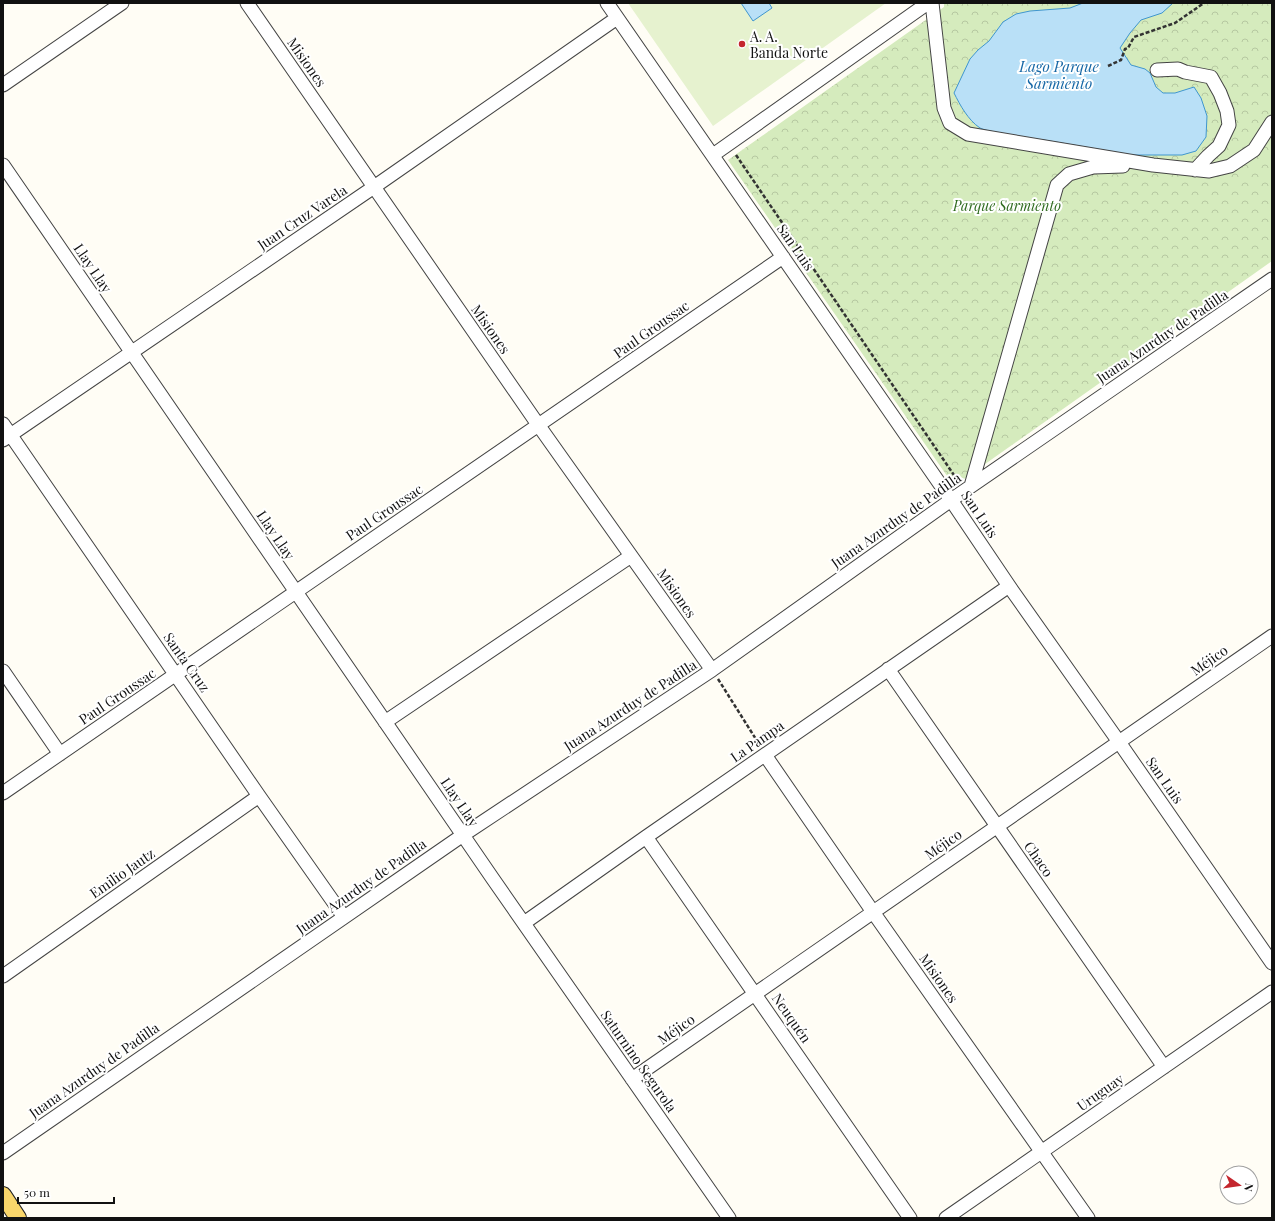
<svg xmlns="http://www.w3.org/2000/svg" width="1275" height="1221" viewBox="0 0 1275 1221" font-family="'Playfair Display',serif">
<defs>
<pattern id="park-crowns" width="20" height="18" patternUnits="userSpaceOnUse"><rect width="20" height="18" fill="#d5ebbd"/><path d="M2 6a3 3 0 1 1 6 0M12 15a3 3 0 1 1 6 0" fill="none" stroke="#b6c8a1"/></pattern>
</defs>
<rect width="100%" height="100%" fill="#fffdf5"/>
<!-- park -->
<path fill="url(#park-crowns)" d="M944,3h328v258l-318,225 -226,-326 216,-153z"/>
<!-- pitch -->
<path fill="#e6f2cf" d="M628,3h258l-173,123z"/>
<!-- water -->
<path fill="#b9e0f7" stroke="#3f96cf" d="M741,3h28l3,5 -19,13z
M1083,3h90l-11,10 -21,7 -11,13 -10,15 11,17 14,4 5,4 6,14 7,6h12l19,-6 7,11 6,18 -1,21 -10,14 -14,4h-50l-88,-15c-17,-1 -33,-4 -49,-8 -5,-1 -11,-2 -15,-4 -12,-8 -20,-23 -26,-35l16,-34 8,-9 11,-9 14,-19 13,-8 14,-3 40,-3z"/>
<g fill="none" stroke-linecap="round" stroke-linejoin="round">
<!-- minor casing -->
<g stroke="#444" stroke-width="15">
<path id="minor" d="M247,3l292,423 173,244
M607,3l344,497 58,86 110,156 153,221
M932,3l12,105 6,15 18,11 185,31 56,6 21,-5 24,-16 18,-28
M1157,70l21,-1 7,3 26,5 9,16 7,18 2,14 -10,21 -11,10 -13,14
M3,85l119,-82
M713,155l215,-152
M3,165l490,714 236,339
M3,424l256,372 85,121
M3,440l371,-253 243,-169
M971,486l86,-301 12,-11 24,-7 30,-1
M888,669l276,398
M3,671l57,83
M385,722l246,-166
M765,755l108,157 215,306
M3,793l780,-536
M646,837l264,381
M524,923l122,-86 363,-251
M3,976l256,-180
M632,1079l640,-443
M3,1153l460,-318 249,-165 239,-170 321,-221
M946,1218l326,-226"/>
</g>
<!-- major casing -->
<g stroke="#222" stroke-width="18">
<path id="major" d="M3,1195l15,23"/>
</g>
<!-- path -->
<path stroke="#333" stroke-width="2.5" stroke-dasharray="4 2" stroke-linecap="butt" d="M1108,66l13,-6 4,-11 3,-1 6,-11 41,-14 29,-20
M736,155l222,326
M718,679l41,65"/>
<!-- minor -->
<use href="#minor" stroke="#fff" stroke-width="13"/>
<!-- major -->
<use href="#major" stroke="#f9d66b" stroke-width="16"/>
</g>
<!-- markers -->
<circle fill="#c4262e" stroke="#fff" stroke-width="1.5" cx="742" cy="44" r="4"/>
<g text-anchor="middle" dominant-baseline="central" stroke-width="4" stroke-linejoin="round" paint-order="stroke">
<!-- poi labels -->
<g font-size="14" fill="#111" stroke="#fff" text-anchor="start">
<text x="750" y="36">A. A.<tspan x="750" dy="16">Banda Norte</tspan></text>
</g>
<!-- street labels -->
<g font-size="14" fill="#111" stroke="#fff">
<text transform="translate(307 62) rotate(55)">Misiones</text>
<text transform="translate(302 217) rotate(-34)">Juan Cruz Varela</text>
<text transform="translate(796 247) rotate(55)">San Luis</text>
<text transform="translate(93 268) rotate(56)">Llay Llay</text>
<text transform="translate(491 329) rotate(55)">Misiones</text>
<text transform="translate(651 329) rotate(-35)">Paul Groussac</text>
<text transform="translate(1162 336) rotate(-34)">Juana Azurduy de Padilla</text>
<text transform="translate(384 512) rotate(-34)">Paul Groussac</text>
<text transform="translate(980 514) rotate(56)">San Luis</text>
<text transform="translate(896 520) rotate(-35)">Juana Azurduy de Padilla</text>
<text transform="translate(276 535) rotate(56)">Llay Llay</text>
<text transform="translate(677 593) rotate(55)">Misiones</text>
<text transform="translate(1209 660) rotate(-35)">Méjico</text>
<text transform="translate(187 662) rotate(55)">Santa Cruz</text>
<text transform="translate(117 696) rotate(-34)">Paul Groussac</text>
<text transform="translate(630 705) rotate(-33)">Juana Azurduy de Padilla</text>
<text transform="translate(757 741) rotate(-35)">La Pampa</text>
<text transform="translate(1165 780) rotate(55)">San Luis</text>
<text transform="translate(460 802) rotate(56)">Llay Llay</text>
<text transform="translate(943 844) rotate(-35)">Méjico</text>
<text transform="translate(1039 859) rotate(55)">Chaco</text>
<text transform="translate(122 873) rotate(-35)">Emilio Jautz</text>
<text transform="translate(361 886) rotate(-35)">Juana Azurduy de Padilla</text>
<text transform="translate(939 978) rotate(55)">Misiones</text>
<text transform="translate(792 1018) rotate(55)">Neuquén</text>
<text transform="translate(676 1029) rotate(-35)">Méjico</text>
<text transform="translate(639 1061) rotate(55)">Saturnino Segurola</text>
<text transform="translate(94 1070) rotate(-35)">Juana Azurduy de Padilla</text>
<text transform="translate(1100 1092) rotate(-35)">Uruguay</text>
</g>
<!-- park labels -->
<g font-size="14" font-style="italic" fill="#2f6b1f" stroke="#fff">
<text x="1007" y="205">Parque Sarmiento</text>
</g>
<!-- water labels -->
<g font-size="15" font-style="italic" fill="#1768a6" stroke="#fff">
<text x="1059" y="66">Lago Parque<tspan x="1059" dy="17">Sarmiento</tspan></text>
</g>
</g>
<!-- border -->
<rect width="1275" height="1221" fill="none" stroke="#111111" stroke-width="8"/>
<!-- north arrow -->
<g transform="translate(1239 1185) rotate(103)"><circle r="19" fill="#ffffff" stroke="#a0a0a0"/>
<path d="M0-3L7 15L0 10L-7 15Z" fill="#c4262e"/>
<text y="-6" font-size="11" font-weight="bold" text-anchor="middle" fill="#111111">N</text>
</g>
<!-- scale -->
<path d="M18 1197v6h96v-6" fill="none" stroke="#111111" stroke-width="2"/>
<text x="24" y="1197" font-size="12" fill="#111111" stroke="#ffffff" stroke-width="3" paint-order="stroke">50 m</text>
</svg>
